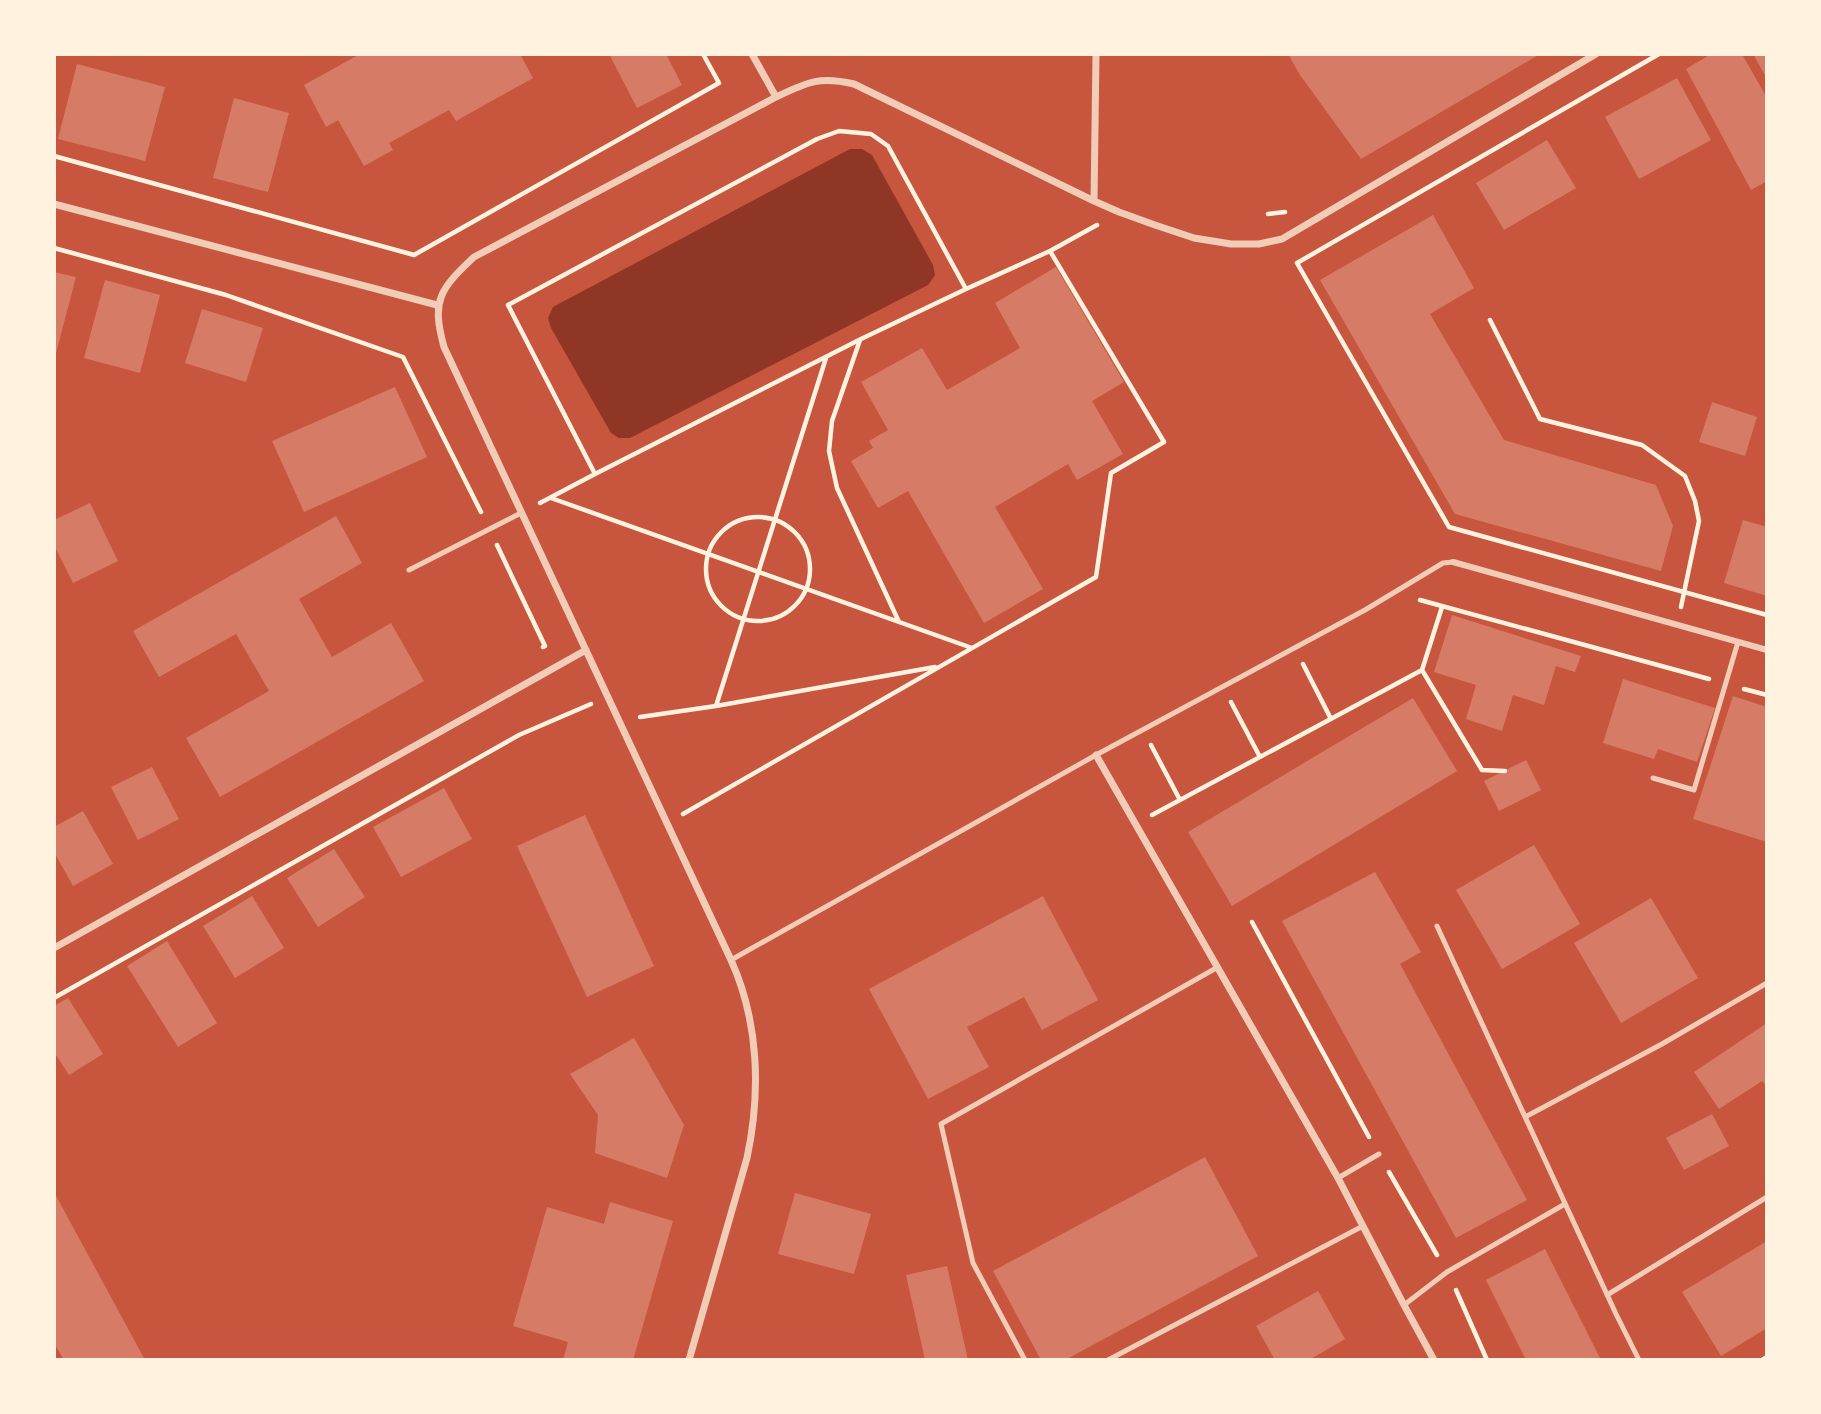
<svg xmlns="http://www.w3.org/2000/svg" width="1821" height="1414" viewBox="0 0 1821 1414" font-family="'Noto Sans',sans-serif">
<rect width="100%" height="100%" fill="#c8553d"/>
<!-- water -->
<path fill="#8f3625" d="M850,149h12l10,6 61,110 2,10 -7,10 -298,153h-11l-8,-5 -60,-105 -3,-10 5,-11z"/>
<!-- building -->
<path fill="#d67c66" d="M360,54h160l13,24 -77,43 -7,-11 -60,33 4,7 -29,16 -26,-46 -12,7 -22,-42z
M609,54h57l16,31 -45,23z
M1288,54h252l-179,105 -61,-84z
M1711,54h31l25,44v83l-16,9 -65,-121z
M1753,54h14v25z
M77,64l88,23 -20,74 -87,-22z
M1677,78l34,62 -72,39 -34,-62z
M234,98l55,15 -21,79 -55,-14z
M1547,140l29,48 -72,42 -28,-47z
M1433,215l41,73 -44,26 74,126 152,45 17,41 -12,45 -206,-57 -135,-234z
M1056,267l68,115 -32,19 31,53 -46,26 -9,-16 -73,43 48,82 -59,34 -76,-132 -30,17 -27,-47 22,-13 -4,-7 19,-11 -27,-48 61,-34 25,42 73,-42 -25,-45z
M54,272l22,5 -21,80h-1z
M105,280l55,15 -20,78 -56,-15z
M202,309l61,19 -17,54 -61,-19z
M395,387l32,70 -123,55 -32,-71z
M1712,402l45,15 -12,39 -46,-14z
M90,503l28,58 -45,22 -19,-38v-25z
M336,516l26,47 -63,36 33,58 59,-34 33,58 -204,116 -34,-59 83,-47 -33,-57 -77,43 -26,-46z
M1743,520l24,7v69l-43,-13z
M1452,615l129,41 -6,16 -19,-6 -12,39 -31,-10 -11,36 -36,-12 10,-34 -42,-13z
M1623,679l92,29 -18,54 -39,-13 -4,10 -51,-16z
M1733,696l34,11v135l-74,-23z
M1413,698l44,73 -225,135 -44,-74z
M1526,760l15,30 -42,21 -15,-30z
M152,767l27,52 -41,21 -27,-53z
M444,788l28,51 -71,38 -28,-50z
M83,811l30,53 -40,22 -19,-34v-25z
M585,815l69,151 -67,31 -70,-151z
M1534,845l46,79 -78,45 -46,-79z
M334,849l31,48 -47,30 -31,-49z
M1375,872l46,80 -21,12 127,236 -71,38 -174,-317z
M252,896l32,52 -49,30 -32,-52z
M1043,896l55,104 -56,30 -18,-33 -57,30 22,40 -61,32 -59,-110z
M1651,898l47,80 -77,45 -47,-80z
M167,941l50,82 -39,24 -51,-81z
M68,998l35,56 -34,21 -15,-23v-46z
M1767,1023v64l-5,-6 -43,28 -25,-37z
M634,1038l50,87 -17,53 -72,-25 3,-38 -28,-41z
M1712,1114l17,32 -45,24 -18,-32z
M1205,1157l53,99 -193,104h-24l-48,-89z
M54,1192l91,168h-81l-10,-17z
M795,1193l76,21 -17,60 -76,-20z
M610,1202l63,19 -40,139h-70l5,-18 -55,-16 34,-119 57,17z
M1767,1241v87l-46,28 -39,-64z
M1545,1249l56,111h-75l-40,-80z
M947,1266l21,94h-43l-19,-85z
M1318,1291l27,48 -36,21h-34l-19,-34z"/>
<g fill="none" stroke-linecap="round" stroke-linejoin="round">
<!-- path -->
<path stroke="#fff3e0" stroke-width="4.5" d="M1659,54l-362,209 152,264 318,88
M54,156l360,99 305,-172 -16,-29
M1268,214l17,-2
M54,248l172,47 177,62 78,155
M1490,320l50,99 102,26 43,31 10,25 4,20 -18,86
M860,340l-28,81 -3,30 8,37 62,134
M595,474l266,-135 105,-50 84,-38 47,-26
M551,498l421,150
M540,503l55,-29 -87,-169 309,-166 22,-8 32,3 17,12 78,143
M706 569a52 52 0 1 1 104 0a52 52 0 1 1-104 0Z
M497,545l48,101 -2,1
M1420,600l289,79
M1303,664l28,55
M1422,670l60,100 23,1
M1744,689l23,6
M1231,702l29,55
M716,706l110,-348
M640,717l76,-11 219,-39
M1151,745l29,55
M683,814l413,-237 15,-104 53,-31 -114,-191
M1152,815l270,-145 20,-63
M1252,922l117,215
M54,998l465,-263 72,-31
M1389,1172l48,83
M1456,1290l31,70
M1762,1360l5,-3"/>
<!-- service -->
<path stroke="#f1ccb7" stroke-width="5" d="M409,570l112,-57
M1653,778l41,12 44,-148
M1437,926l179,388 23,46
M731,960l365,-205 269,-145 78,-47 10,-1
M1525,1117l137,-73 105,-61
M1338,1178l41,-24
M1607,1295l160,-98
M1404,1305l43,-33 118,-68
M1025,1360l-52,-97 -32,-139 277,-157
M1108,1360l255,-134"/>
<!-- pedestrian -->
<path stroke="#f1ccb7" stroke-width="6" d="M1453,562l314,88"/>
<!-- minor -->
<path stroke="#f1ccb7" stroke-width="7" d="M752,54l24,43
M1094,201l2,-147
M54,204l383,101
M1096,755l242,423 66,127 30,55
M54,948l532,-298
M689,1360l58,-202c14,-66 12,-136 -16,-198l-287,-613c-13,-47 -4,-58 30,-90l302,-160c32,-15 43,-21 78,-13l240,117 25,11 36,13 39,13 37,6h28l23,-5 314,-185"/>
</g>
<!-- border -->
<rect width="1821" height="1414" fill="none" stroke="#fff3e0" stroke-width="112"/>
</svg>
